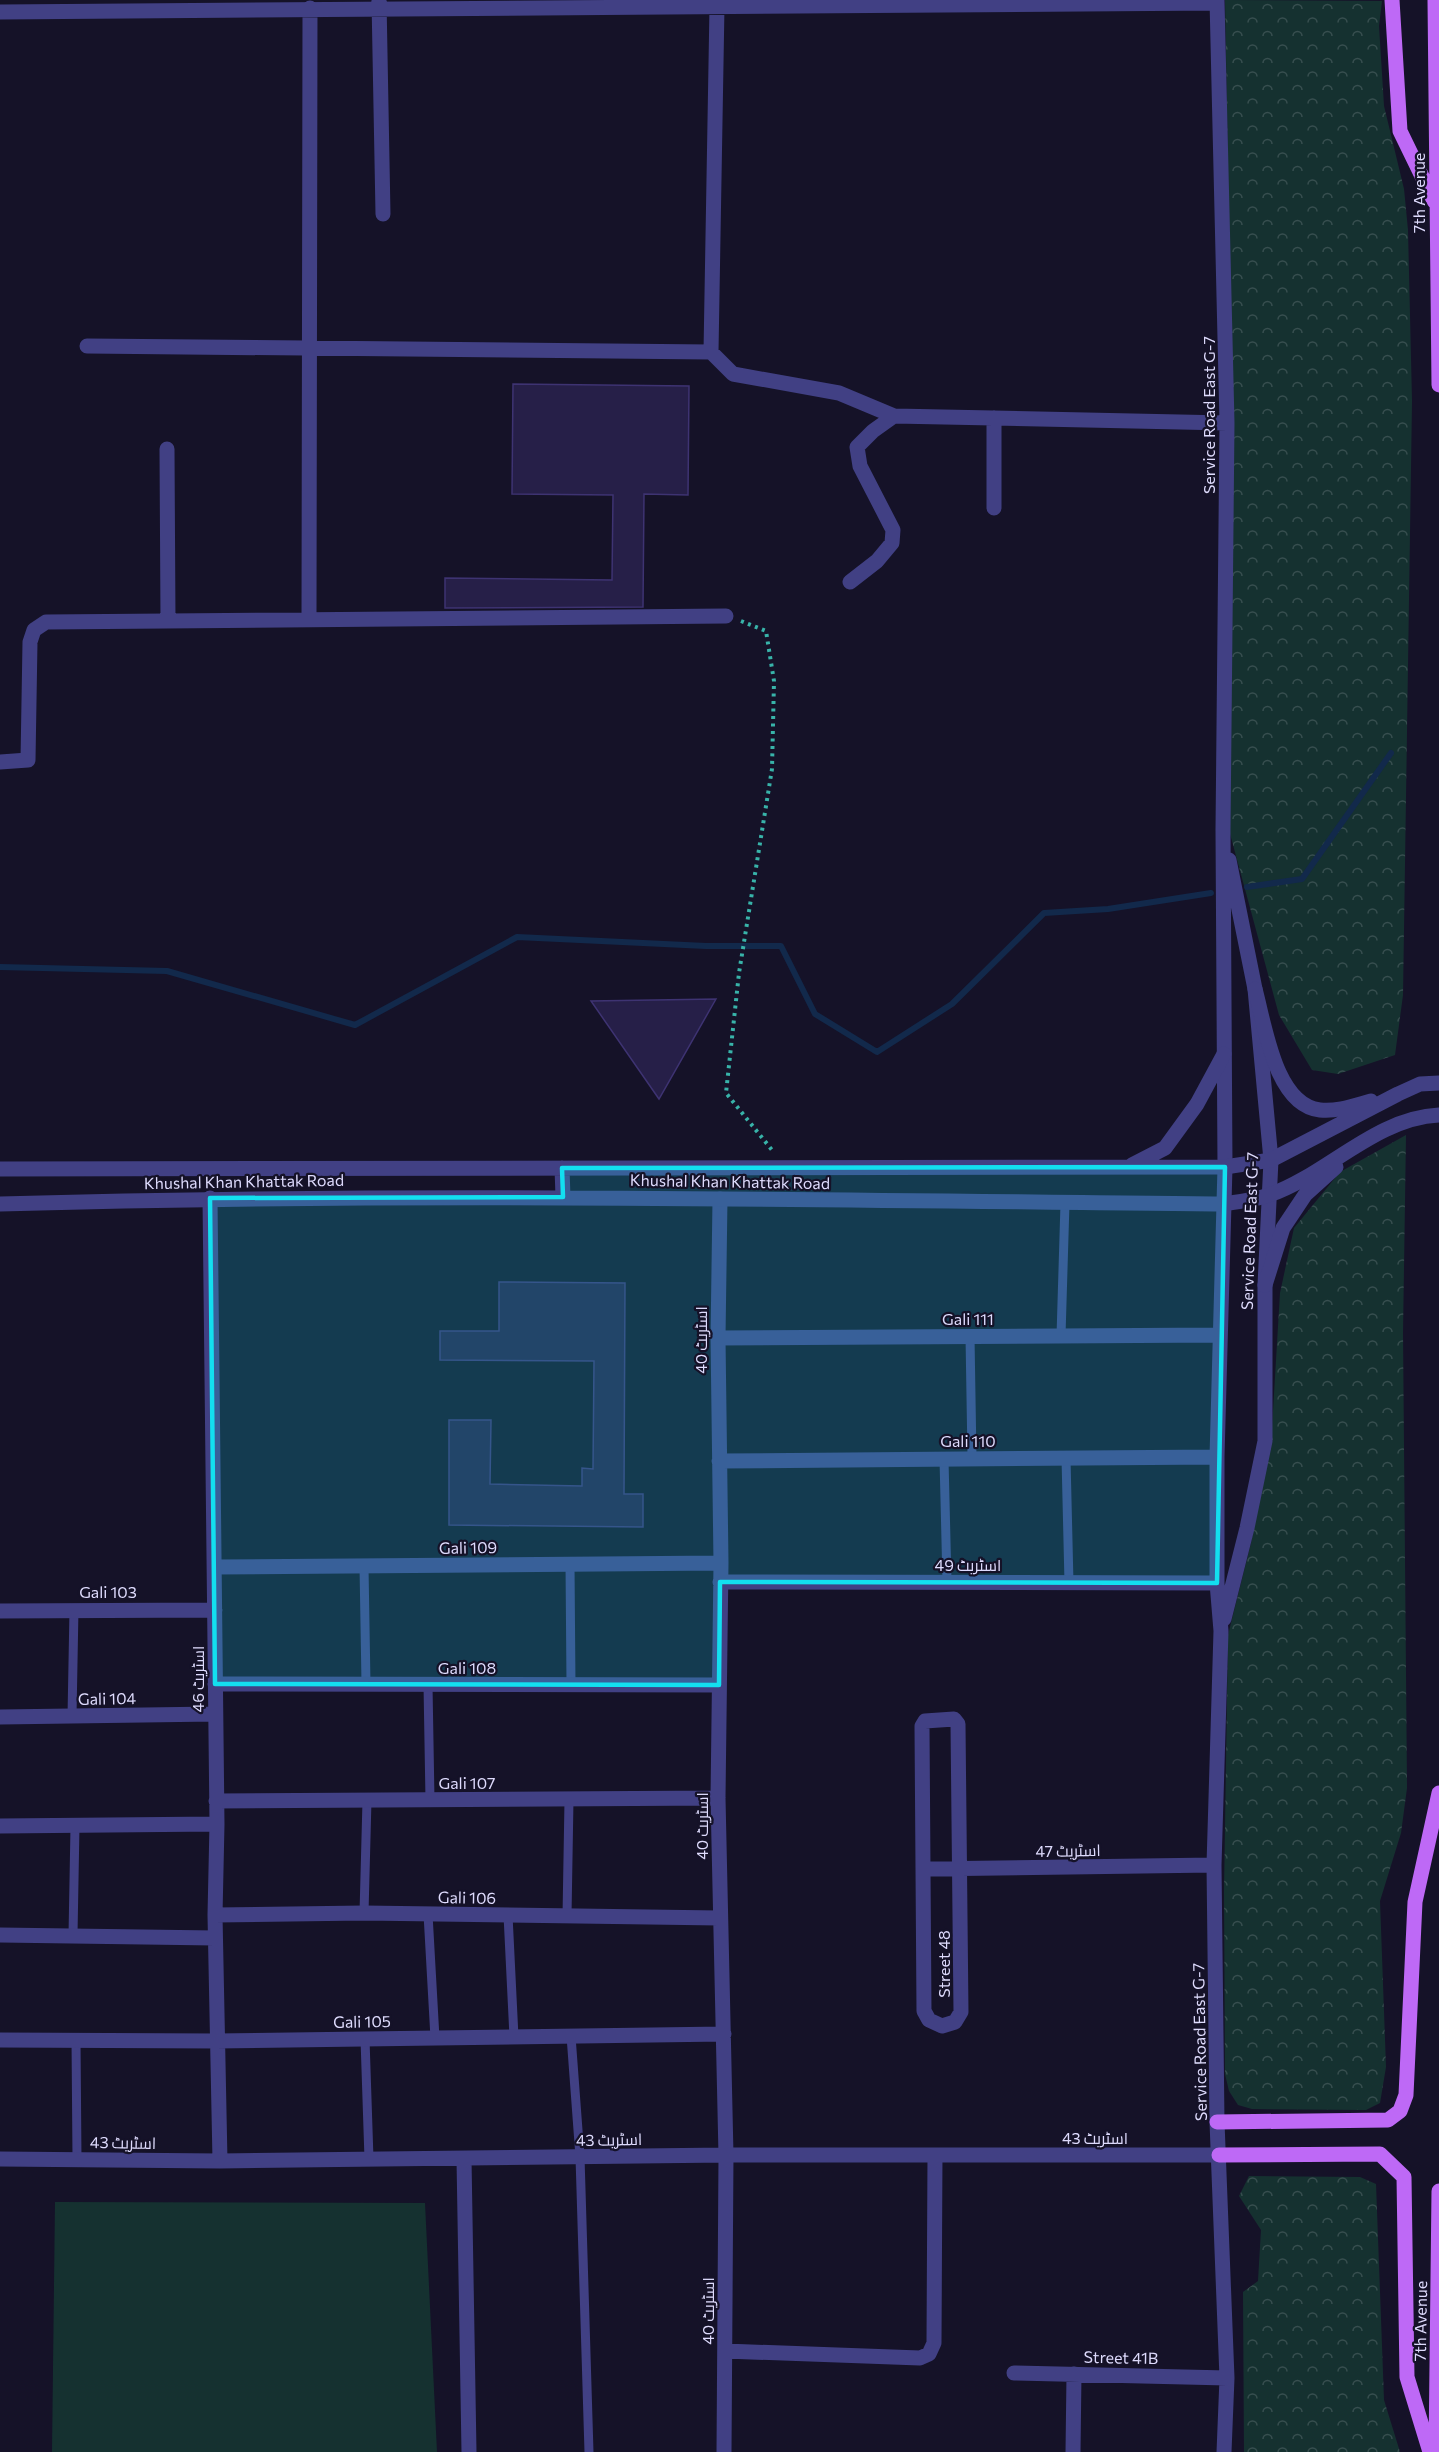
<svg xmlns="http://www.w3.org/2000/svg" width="1439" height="2452" viewBox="0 0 1439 2452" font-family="Commissioner,Cairo,sans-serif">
<defs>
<pattern id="park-crowns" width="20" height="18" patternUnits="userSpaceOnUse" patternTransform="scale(1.5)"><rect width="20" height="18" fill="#153130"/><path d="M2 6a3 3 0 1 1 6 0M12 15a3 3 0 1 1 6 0" fill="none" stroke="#374e4f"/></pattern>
</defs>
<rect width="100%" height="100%" fill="#151228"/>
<!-- green -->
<path fill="#153130" d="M55,2202l370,1 12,249h-385z"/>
<!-- park -->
<path fill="url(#park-crowns)" d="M1225,0l157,1 -3,25 5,80 20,83 4,41 4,171 -9,594 -8,60 -57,19 -26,-4 -33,-55 -50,-185 1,-553z
M1406,1135l-3,198 4,455 -6,45 -21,68 6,166 -6,36 -14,7 -114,-1 -14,-4 -9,-14 -4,-17 -1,-183 4,-256 23,-92 21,-115 8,-135 14,-65 46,-56z
M1249,2176l111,1 16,7 8,216 16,52h-156l-1,-160 15,-11 3,-51 -22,-34z"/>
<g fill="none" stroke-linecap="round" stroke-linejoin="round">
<!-- stream -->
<path stroke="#12294b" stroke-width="6" d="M1247,887l55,-8 89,-126
M0,967l167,4 188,54 162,-88 189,9h75l34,68 62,38 75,-48 92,-91 64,-4 103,-16"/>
</g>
<!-- building -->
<path fill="#261f48" stroke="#3e3372" stroke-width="1.5" d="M513,384l176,2 -1,109 -44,-1 -1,113 -198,1v-30l167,2 1,-85 -101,-1z
M716,999l-57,100 -68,-98z
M499,1282l126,1 -1,211h19v33l-194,-2v-105h42l-1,64 92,2v-18l11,1 1,-108 -154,-1v-29h59z"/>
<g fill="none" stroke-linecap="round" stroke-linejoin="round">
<!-- path -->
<path stroke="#38b3a9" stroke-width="4" stroke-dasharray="3 4.5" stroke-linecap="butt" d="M741,621l25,10 8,50 -2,88 -33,204 -13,120 46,57"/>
<!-- service -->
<path stroke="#414084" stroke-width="9" d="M970,1336l2,122
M1061,1336l4,-133
M1066,1458l3,125
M944,1459l3,123
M570,1564l1,121
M364,1566l2,118
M428,1685l2,115
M72,1716l2,-107
M364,1913l3,-113
M428,1914l7,124
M508,1915l6,122
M567,1916l2,-116
M73,1935l2,-109
M571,2036l9,121 9,295
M365,2039l4,120
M76,2040l1,119"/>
<!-- minor -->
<path stroke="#414084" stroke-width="15" d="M379,0l4,214
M1217,0l10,423 -4,407 2,337 -8,290v126l4,48 -7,234 3,257 10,256 -3,74
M0,12l1217,-9
M87,346l624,6 22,22 106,19 55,23 333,7
M711,352l6,-346
M167,449l1,172
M994,508v-90
M850,582l27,-21 15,-18 1,-13 -33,-64 -3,-19 16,-16 21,-15
M309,620l1,-612
M0,762l28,-2 2,-118 4,-12 12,-8 680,-6
M210,1198l7,626 -2,91 5,246
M720,1199l-2,139 3,225 -3,235 8,357 -2,297
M718,1338l501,-3
M719,1461l498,-4
M216,1567l505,-4
M720,1582l497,1
M0,1611l215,-1
M1224,1619l23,-91 18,-87v-156l6,-125 -16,-171 -26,-129
M215,1684l504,1
M0,1717l215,-3
M954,1719l4,5 3,288 -6,10 -13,4 -13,-6 -5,-9 -2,-285 3,-5z
M216,1801l502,-3
M0,1826l217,-2
M923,1869l291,-4
M215,1915l149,-2 355,5
M0,1935l215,3
M0,2040l216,1 508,-7
M0,2159l220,2 506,-6h493
M464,2159l5,293
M725,2351l195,7 9,-4 5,-11 1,-188
M1014,2373l213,5
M1073,2452l1,-78"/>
<!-- tertiary -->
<path stroke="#414084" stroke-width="15" d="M1255,989c10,36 20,116 65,121 17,2 36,-5 51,-9
M1132,1165l33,-17 32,-44 27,-50
M562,1168l1,29
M0,1169l1225,-2 46,-7 127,-66 22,-10 19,-1
M0,1204c408,-12 815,-4 1223,0 15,-2 31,-4 46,-9 58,-20 106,-77 170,-80
M1265,1285l18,-57 22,-33 31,-28"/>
<!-- primary -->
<path stroke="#be69f6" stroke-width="15" d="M1392,0l8,131 34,70
M1435,0l4,385
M1217,2122l171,-2 12,-9 6,-16 9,-193 24,-109
M1219,2155l161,-1 24,23 3,200 23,75
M1436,2452l3,-261"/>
</g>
<!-- marked area -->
<path fill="#13dff0" fill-opacity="0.2" stroke="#13dff0" stroke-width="4.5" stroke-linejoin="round" d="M1225,1167l-8,416 -497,-1 -1,103 -504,-1 -5,-486 353,-1 -1,-29z"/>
<g text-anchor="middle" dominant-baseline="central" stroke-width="4.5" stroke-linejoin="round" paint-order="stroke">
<!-- street labels -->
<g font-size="16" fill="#dedbfd" stroke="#151228">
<text transform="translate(1418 193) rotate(-90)">7th Avenue</text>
<text transform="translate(1208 415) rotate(-90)">Service Road East G-7</text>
<text transform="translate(244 1181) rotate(-1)">Khushal Khan Khattak Road</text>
<text transform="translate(730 1181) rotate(1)">Khushal Khan Khattak Road</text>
<text transform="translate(1249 1231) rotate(-88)">Service Road East G-7</text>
<text x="968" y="1318">Gali 111</text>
<text transform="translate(700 1340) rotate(-90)">اسٹریٹ 40</text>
<text x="968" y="1440">Gali 110</text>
<text transform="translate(468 1547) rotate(-1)">Gali 109</text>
<text x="968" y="1564">اسٹریٹ 49</text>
<text x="108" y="1591">Gali 103</text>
<text x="467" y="1667">Gali 108</text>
<text transform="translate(197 1679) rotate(-90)">اسٹریٹ 46</text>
<text transform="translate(107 1698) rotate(-1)">Gali 104</text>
<text x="467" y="1782">Gali 107</text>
<text transform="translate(701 1826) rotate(-90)">اسٹریٹ 40</text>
<text transform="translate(1068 1850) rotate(-1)">اسٹریٹ 47</text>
<text transform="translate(467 1897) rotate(1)">Gali 106</text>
<text transform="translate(943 1964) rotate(-90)">Street 48</text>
<text transform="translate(362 2021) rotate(-1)">Gali 105</text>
<text transform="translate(1199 2042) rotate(-91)">Service Road East G-7</text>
<text x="1095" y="2137">اسٹریٹ 43</text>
<text transform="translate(609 2139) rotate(-1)">اسٹریٹ 43</text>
<text transform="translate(123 2142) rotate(1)">اسٹریٹ 43</text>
<text transform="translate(707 2311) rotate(-90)">اسٹریٹ 40</text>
<text transform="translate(1420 2321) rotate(-89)">7th Avenue</text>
<text transform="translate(1121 2357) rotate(1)">Street 41B</text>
</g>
</g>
</svg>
